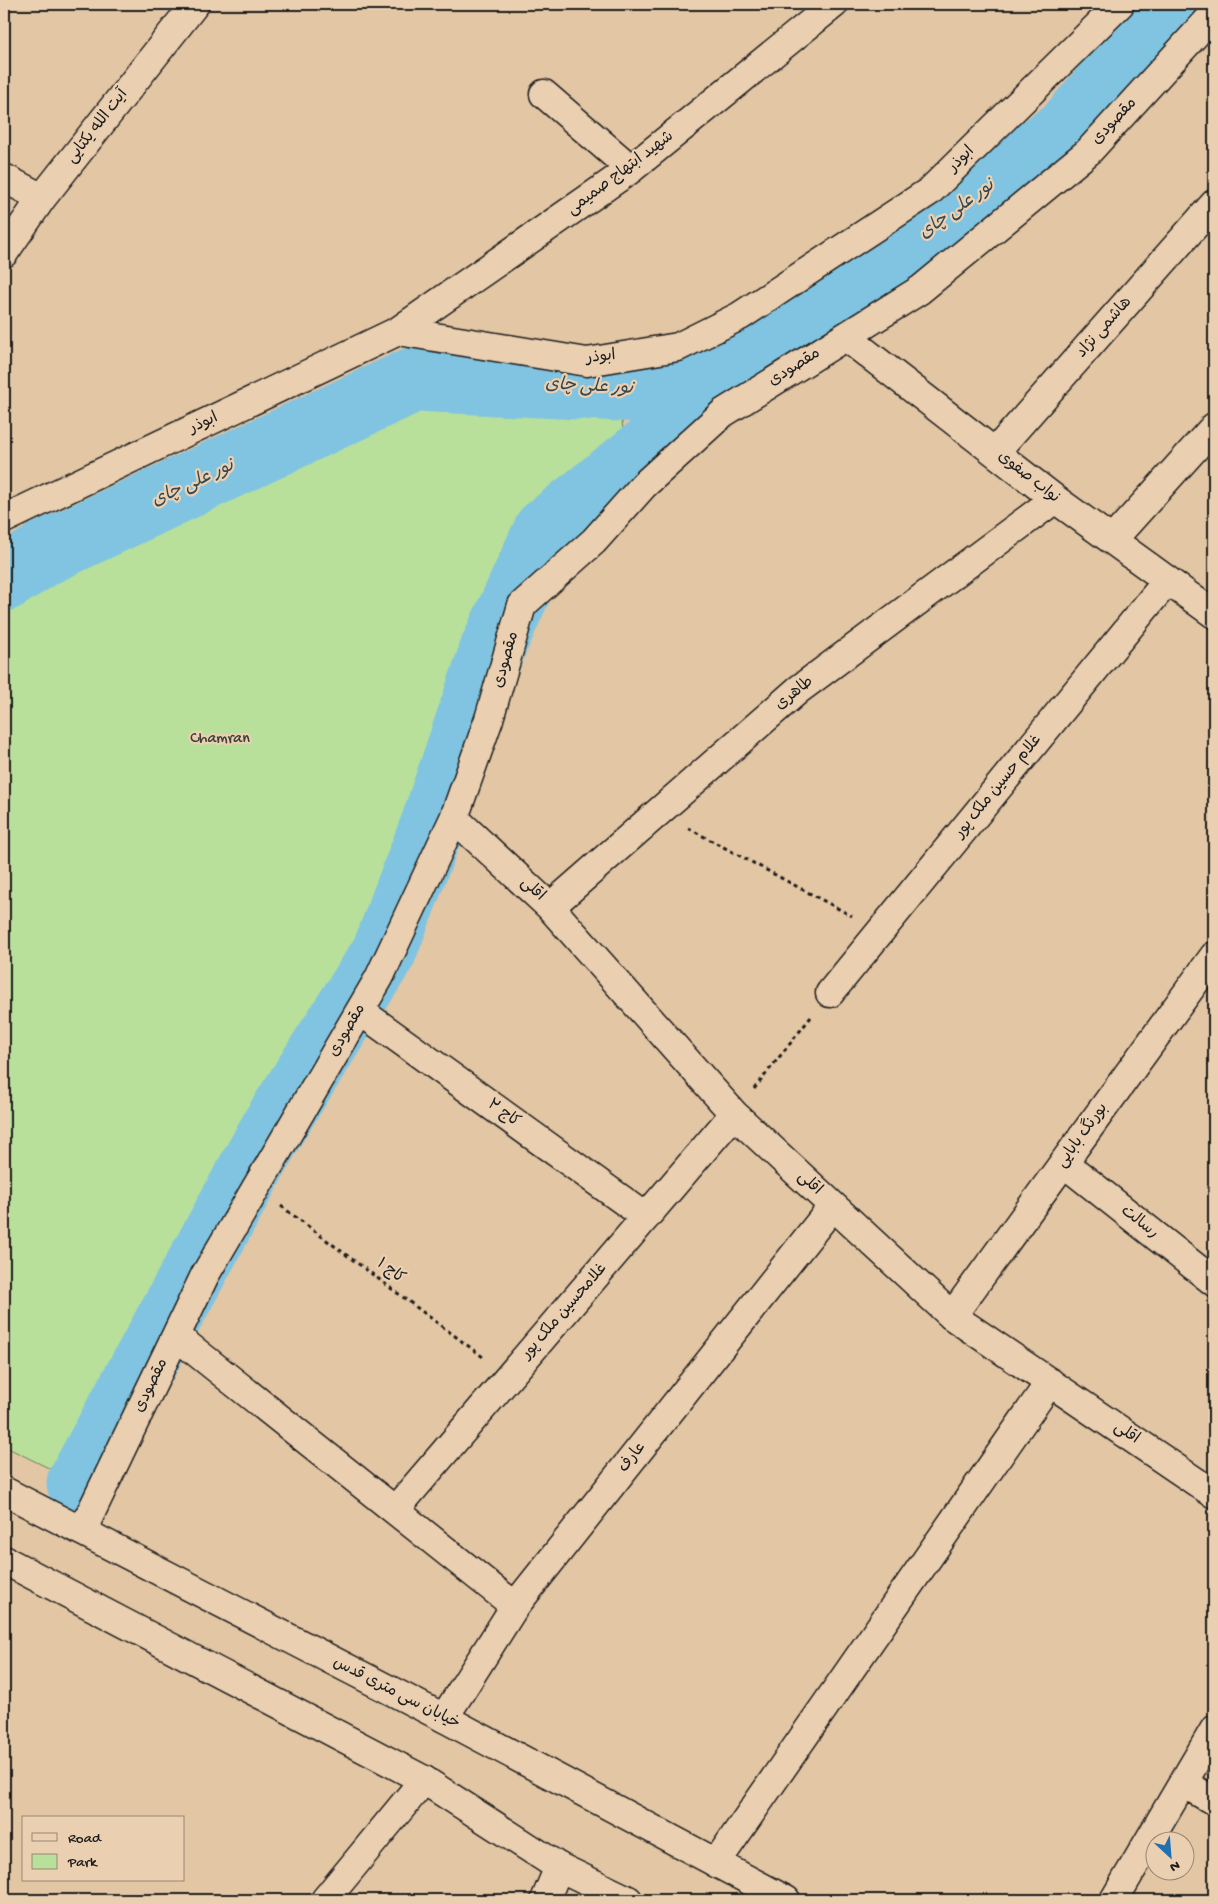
<svg xmlns="http://www.w3.org/2000/svg" width="1218" height="1904" viewBox="0 0 1218 1904" font-family="'Gochi Hand','Playpen Sans Arabic',sans-serif">
<rect width="100%" height="100%" fill="#e3c6a4"/>
<filter id="ink" filterUnits="userSpaceOnUse"><feTurbulence type="fractalNoise" baseFrequency=".02" numOctaves="2"/><feDisplacementMap in="SourceGraphic" scale="10" xChannelSelector="R" yChannelSelector="G"/><feConvolveMatrix kernelMatrix="1 2 1 2 8 2 1 2 1" color-interpolation-filters="sRGB"/></filter>
<g filter="url(#ink)">
<!-- green -->
<path fill="#b8e09b" stroke="#6a7e5c" d="M395,403l226,9 5,45 -54,94 -81,87 -145,370 -132,213 -135,262 -75,-37v-840z"/>
<g fill="none" stroke-linecap="round" stroke-linejoin="round">
<!-- river -->
<path stroke="#81c4e1" stroke-width="65" d="M4,579l41,-26 370,-174 227,11 107,-30 319,-231 107,-125
M79,1483l195,-357 110,-174 49,-128 60,-177 53,-117 120,-95 74,-67"/>
<!-- minor casing -->
<g stroke="#1c1c1c" stroke-width="31">
<path id="minor" d="M544,94l87,75
M4,178l38,20
M4,253l38,-55 153,-194
M398,331l189,31 91,-15 62,-31 190,-125 190,-187
M846,337l209,162 159,115
M995,452l219,-248
M4,519l394,-188 233,-162 203,-165
M1113,539l101,-112
M454,818l96,89 184,207 218,202 262,178
M550,907l248,-217 257,-191
M830,993l337,-412
M360,1011l286,206
M1064,1163l150,119
M952,1316l262,-360
M176,1336l339,270
M395,1510l339,-396
M82,1531l123,-256 174,-297 75,-160 35,-99 33,-114 72,-64 50,-56 79,-72 197,-123 168,-138 126,-138
M444,1718l71,-112 318,-400
M1183,1783l31,18
M716,1863l334,-481
M325,1900l99,-120
M545,1900l14,-33
M1114,1900l100,-170"/>
</g>
<!-- major casing -->
<g stroke="#1c1c1c" stroke-width="31">
<path id="major" d="M4,1491l440,227 342,182
M4,1560l420,220 135,87 69,33"/>
</g>
<!-- path -->
<path stroke="#1c1c1c" stroke-width="3" stroke-dasharray="4 4" stroke-linecap="butt" d="M688,828l164,88
M754,1089l57,-72
M281,1206l202,151"/>
<!-- minor -->
<use href="#minor" stroke="#eacfb1" stroke-width="28"/>
<!-- major -->
<use href="#major" stroke="#eacfb1" stroke-width="28"/>
</g>
</g>
<g text-anchor="middle" dominant-baseline="central" stroke-width="4.5" stroke-linejoin="round" paint-order="stroke">
<!-- street labels -->
<g font-size="16" fill="#1c1c1c" stroke="#eacfb1">
<text transform="translate(1115 122) rotate(-47)">مقصودی</text>
<text transform="translate(98 127) rotate(-52)">آیت الله یکتایی</text>
<text transform="translate(962 160) rotate(-45)">ابوذر</text>
<text transform="translate(621 174) rotate(-37)">شهید ابتهاج صمیمی</text>
<text transform="translate(1105 328) rotate(-49)">هاشمی نژاد</text>
<text transform="translate(601 358) rotate(-6)">ابوذر</text>
<text transform="translate(795 368) rotate(-32)">مقصودی</text>
<text transform="translate(204 424) rotate(-25)">ابوذر</text>
<text transform="translate(1028 478) rotate(38)">نواب صفوی</text>
<text transform="translate(507 660) rotate(-74)">مقصودی</text>
<text transform="translate(795 694) rotate(-39)">طاهری</text>
<text transform="translate(999 787) rotate(-51)">غلام حسین ملک پور</text>
<text transform="translate(532 890) rotate(43)">اقلی</text>
<text transform="translate(348 1031) rotate(-60)">مقصودی</text>
<text transform="translate(503 1114) rotate(36)">کاج ۲</text>
<text transform="translate(1083 1136) rotate(-54)">بورنگ بابایی</text>
<text transform="translate(809 1184) rotate(43)">اقلی</text>
<text transform="translate(1139 1223) rotate(38)">رسالت</text>
<text transform="translate(390 1272) rotate(37)">کاج ۱</text>
<text transform="translate(565 1312) rotate(-49)">غلامحسین ملک پور</text>
<text transform="translate(152 1386) rotate(-64)">مقصودی</text>
<text transform="translate(1126 1434) rotate(34)">اقلی</text>
<text transform="translate(633 1458) rotate(-52)">عارف</text>
<text transform="translate(396 1694) rotate(27)">خیابان سی متری قدس</text>
</g>
<!-- park labels -->
<g font-size="16" fill="#3b4335" stroke="#eacfb1">
<text x="220" y="739">Chamran</text>
</g>
<!-- water labels -->
<g font-size="18" font-style="italic" fill="#35464d" stroke="#eacfb1">
<text transform="translate(957 210) rotate(-36)">نور علی چای</text>
<text transform="translate(589 387) rotate(3)">نور علی چای</text>
<text transform="translate(193 484) rotate(-25)">نور علی چای</text>
</g>
</g>
<!-- margin -->
<rect width="1218" height="1904" fill="none" stroke="#eacfb1" stroke-width="20"/>
<rect x="10" y="10" width="1198" height="1884" fill="none" stroke="#1c1c1c" stroke-width="2" filter="url(#ink)"/>
<!-- legend -->
<rect x="22" y="1816" width="162" height="65" fill="#eacfb1" stroke="#988775"/>
<rect x="32" y="1833" width="25" height="8" fill="#eacfb1" stroke="#988775"/>
<text x="68" y="1842" font-size="15" fill="#1c1c1c">Road</text>
<rect x="32" y="1854" width="25" height="15" fill="#b8e09b" stroke="#988775"/>
<text x="68" y="1866" font-size="15" fill="#1c1c1c">Park</text>
<!-- north arrow -->
<g transform="translate(1170 1856) rotate(154)"><circle r="24" fill="#eacfb1" stroke="#988775"/>
<path d="M0-4L9 19L0 12L-9 19Z" fill="#1f6fb2"/>
<text y="-8" font-size="14" font-weight="bold" text-anchor="middle" fill="#1c1c1c">N</text>
</g>
</svg>
